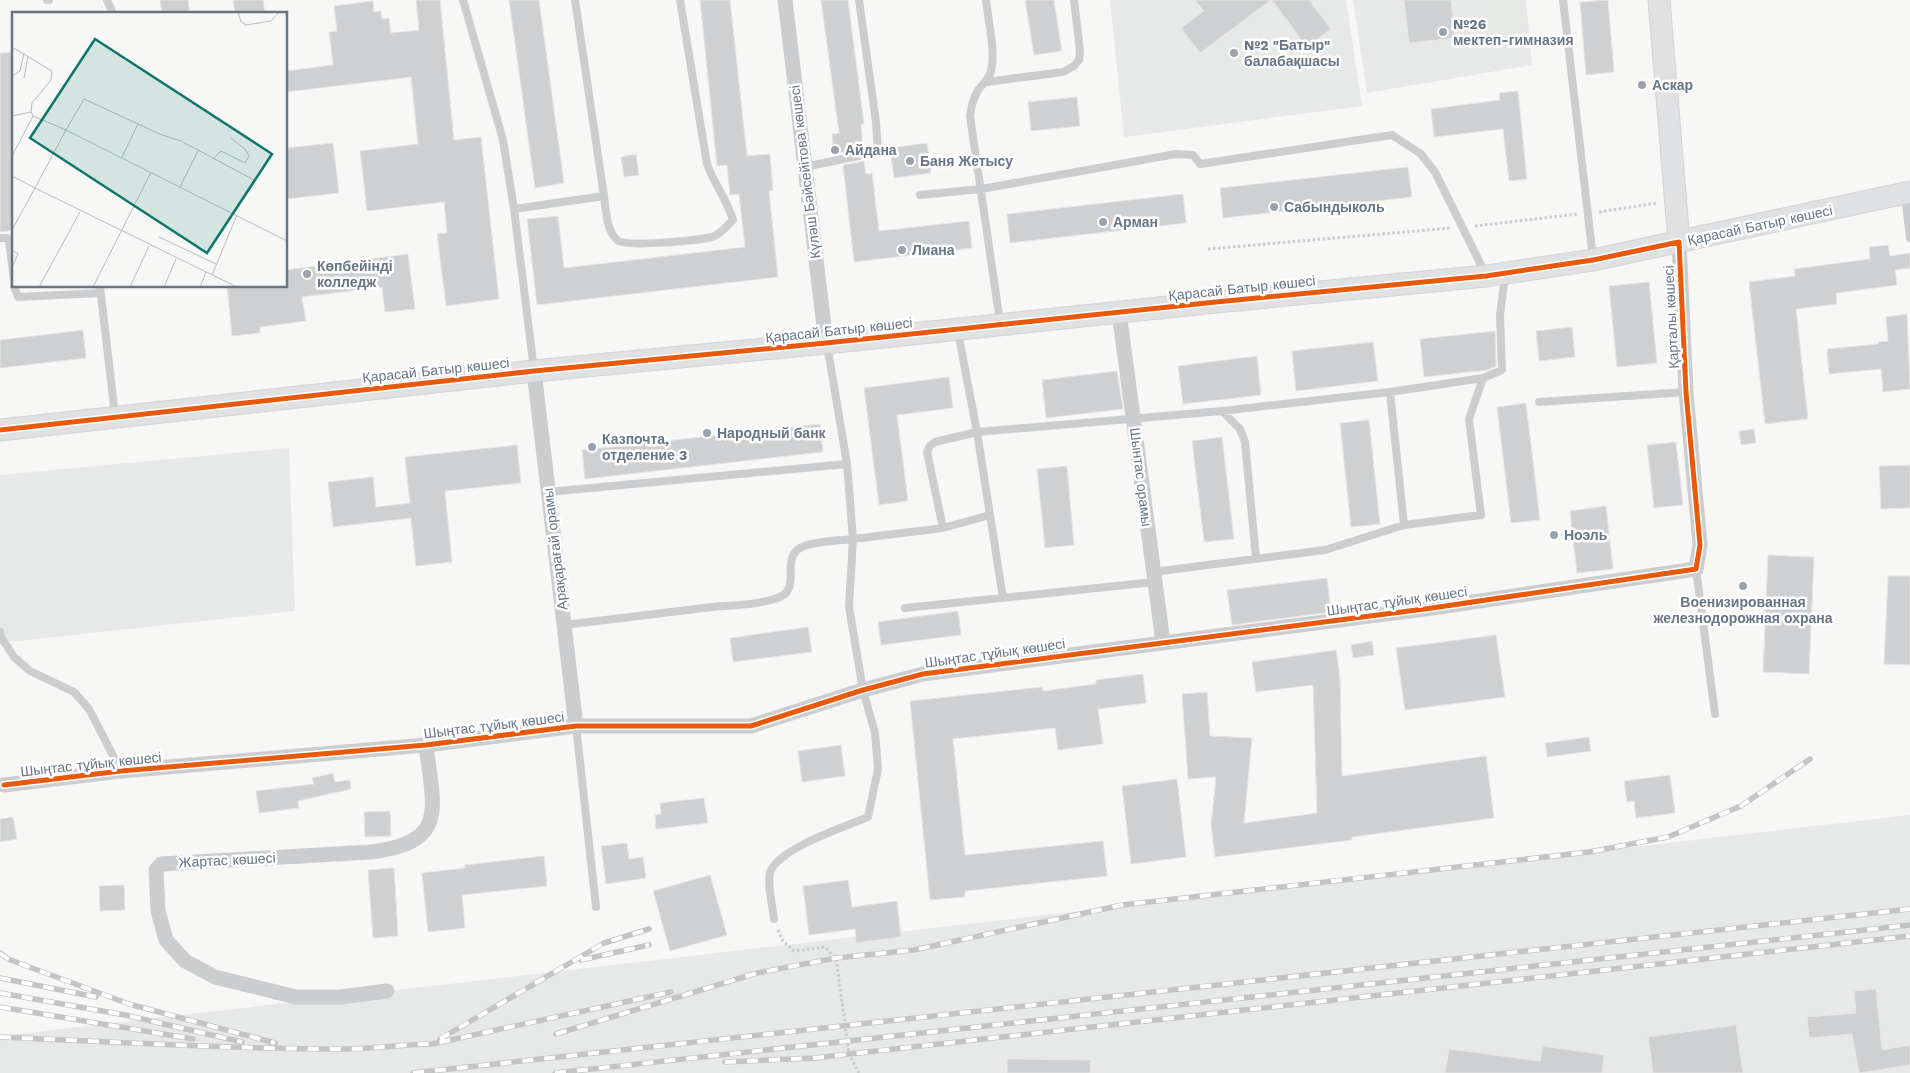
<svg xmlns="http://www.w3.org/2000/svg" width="1910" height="1073" viewBox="0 0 1910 1073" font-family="'Work Sans',sans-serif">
<rect width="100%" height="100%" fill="#f7f7f6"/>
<!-- built -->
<path fill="#e7e8e8" d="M1110,0h236l16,106 -238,31z
M1353,0h173l6,65 -165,28z
M289,448l6,163 -278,30h-17v-166z
M1910,815v258h-1910v-37z"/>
<!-- green -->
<path fill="#e6e9e4" d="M1481,0h40l4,40 -39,5z"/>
<!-- building -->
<path fill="#cfd0d1" stroke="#e6e6e6" d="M160,0h28l2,14h-28z
M233,0h30l2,14h-30z
M416,0h24l14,140 27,-3 18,162 -53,7 -9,-72 10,-1 -3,-31 -77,9 -7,-60 58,-7 -7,-67 -125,15v-21l47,-6 -4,-33 8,-1 -3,-25 39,-5 1,11 7,-1 1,8 7,-1 2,15 28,-3z
M509,0h30l25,183 -29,5z
M700,0h30l17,156 23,-2 3,36 -4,1 9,86 -241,28 -10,-86 31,-3 6,52 181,-21 -6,-53 -9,1 -3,-30 -10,1z
M821,0h27l16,124h-3l2,25 -29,5 -2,-20 7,-1z
M1025,0h29l8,51 -28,4z
M1195,0h76l-71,53 -19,-25 23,-17z
M1272,0h37l22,29 -24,18z
M1404,0h47l4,38 -46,5z
M1608,0l6,72 -28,3 -6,-73z
M14,52v178l-14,2v-179z
M1518,91l9,88 -18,2 -6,-52 -69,8 -3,-28 69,-9 -1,-7z
M1077,97l3,29 -49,5 -3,-29z
M333,143l6,50 -53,6v-51z
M927,143l4,30 -37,5 -4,-30z
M636,154l3,21 -15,2 -3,-20z
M864,161l2,13 6,-1 7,58 90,-10 3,27 -118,14 -11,-97z
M1408,167l4,30 -189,21 -3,-30z
M1183,194l3,29 -176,20 -3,-29z
M1888,245l2,11 20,-3v15l-15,2 2,15 -61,8 1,11 -41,5 12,110 -43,5 -16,-142 46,-6 -1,-7 76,-10 -1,-12z
M408,254l7,55 -30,3 -3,-25 -80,10 4,24 -46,6v6l-28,3 -5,-50h59v-16z
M1649,282l8,81 -40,4 -8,-81z
M1907,314l3,75 -27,3 -2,-23 -52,5 -2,-25 51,-5v-2l10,-1 -2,-24z
M1572,327l3,30 -36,4 -3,-30z
M83,330l3,28 -86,10v-28z
M1495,331l1,35 -9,4 -63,7 -4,-38z
M1373,342l5,39 -82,10 -4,-40z
M1257,356l4,39 -78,9 -5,-38z
M1117,371l6,38 -77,9 -4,-38z
M949,377l4,31 -56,7 11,86 -29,4 -15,-117z
M1526,403l14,117 -29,3 -14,-116z
M1369,420l11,104 -29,3 -11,-104z
M820,424l3,28 -238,27 -3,-29z
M1754,429l2,14 -15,2 -2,-14z
M1222,437l12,102 -30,3 -12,-101z
M1676,442l7,63 -29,3 -7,-63z
M517,445l4,38 -76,8 7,71 -36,4 -5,-48 -78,9 -5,-45 45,-5 3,30 34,-4 -5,-46z
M1910,465v43l-29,1 -2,-43z
M1067,466l7,79 -29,3 -8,-79z
M1606,506l7,63 -36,4 -7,-62z
M1768,555l46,2 -5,117 -46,-2z
M1888,576h22v89l-26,-1z
M1327,578l4,34 -99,13 -5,-35z
M958,611l3,24 -80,10 -3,-23z
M808,627l4,25 -79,10 -3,-24z
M1496,635l9,62 -100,13 -9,-62z
M1372,641l2,14 -21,3 -2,-13z
M1336,650l4,28 2,98 144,-20 8,62 -142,19v3l-137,17 -4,-32 5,-48 -28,2 -6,-85 25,-2 3,44 42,2 -8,85 73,-10 -4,-128 -57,7 -4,-30z
M1143,674l3,29 -48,6 5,35 -45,6 -3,-22 -102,11 12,116 138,-14 4,35 -142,15v6l-35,3 -20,-199 132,-14 1,4 53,-7v-4z
M1589,737l2,14 -44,6 -2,-14z
M841,745l4,31 -43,6 -4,-31z
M333,773l2,9 15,-2 1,9 -53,12 1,7 -40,5 -3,-22 58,-7 -2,-6z
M1670,775l5,38 -39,5 -2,-17 -7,1 -3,-21z
M1177,779l9,78 -55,7 -9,-78z
M704,798l4,25 -52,6 -1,-14 6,-1 -1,-11z
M390,811l1,25 -26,1 -1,-25z
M13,817l4,22 -17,3v-23z
M627,843l2,16 14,-2 3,21 -40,6 -5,-38z
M544,856l3,30 -85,9 3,33 -37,4 -6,-59 43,-5v-3z
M394,868l4,68 -25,2 -5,-68z
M710,875l17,60 -57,16 -17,-60z
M848,880l4,27 45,-6 4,36 -45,6 -1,-14 -46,6 -6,-49z
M124,885l1,25 -25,1 -1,-25z
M1876,989l6,61 28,-5v20l-51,8 -7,-39 -43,4 -2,-21 49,-4 -2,-22z
M1736,1025l7,48h-90l-5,-36z
M1543,1046l61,9 -2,18h-157l4,-24 91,12z
M1007,1059l84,1 -1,13h-83z"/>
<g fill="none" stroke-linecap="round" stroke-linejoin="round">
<!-- secondary casing -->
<g stroke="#d3d3d4" stroke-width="23">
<path id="secondary" d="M1659,0l20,242
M0,430l534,-59 292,-28 390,-41 270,-26 107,-16 317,-68"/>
</g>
<!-- path -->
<path stroke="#cacbcc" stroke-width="3" stroke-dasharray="2.5 2.5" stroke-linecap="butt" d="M1599,212l58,-9
M1475,226l103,-12
M1208,249l243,-21
M778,930l5,11 11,10 31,-4 11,11 13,96 10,19"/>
<!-- lane -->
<path stroke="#cccdcf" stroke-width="8" d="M47,0h2
M107,0l6,14
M463,0l40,140 11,69 20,161
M986,0c2,20 10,52 5,71 -2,8 -8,13 -13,19 -5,9 -7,17 -8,26l30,206
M1563,0l30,258
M986,82l77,-10 11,-6 5,-6 1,-9 -6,-51
M804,167l74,-15 -2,-30 -17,-122
M920,195l61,-6 195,-35 17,1 7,9 192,-29 29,19 14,18 50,101
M1905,195l5,43
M604,196c2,15 2,33 13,44 8,8 82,0 95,-3 9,-3 15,-11 21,-17 -6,-21 -19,-36 -26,-56l-27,-164
M514,209l90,-13 -29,-196
M0,238h8l1,3 5,39
M14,286l4,11 82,-4
M100,286l15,130
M958,332l19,100 245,-21 168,-19 93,-14 19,-8 -2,-55 5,-39
M1390,392l14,133
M1539,402l147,-10
M1222,411l18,18 5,13 11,116
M548,492l299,-28
M990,515l13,83
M1696,569l19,145
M1153,572l172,-22 79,-25 77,-10 -12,-96 14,-41
M905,608l249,-26
M564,625c49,-6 99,-12 148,-18 22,-2 48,-2 68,-10 21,-9 1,-38 20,-49 12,-7 38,-7 53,-9l-6,-75 -20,-120
M0,632l1,5 13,20 16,14 44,21 15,17 32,62
M576,726l20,181
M774,919c-1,-12 -8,-38 -3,-49 12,-23 73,-43 97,-53l10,-48 -3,-36 -12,-43 -14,-83 4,-68 90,-11 47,-13 -13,-83 -42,10 -5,4 -3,6 16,76"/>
<!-- street -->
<path stroke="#cccdcf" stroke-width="15" d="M785,0l41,343
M1119,312l44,330
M534,371l42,355
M4,785l117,-14 305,-26 150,-19h175l112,-36 60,-16 509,-66 264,-39 4,-24 -14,-153 -7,-150
M387,991l-47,6h-44l-81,-20 -30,-16 -19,-21 -8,-29 -2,-41 5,-6 209,-12c80,-9 63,-45 56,-107"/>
<!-- secondary -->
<use href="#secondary" stroke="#e0e1e2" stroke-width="21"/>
<!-- rail casing -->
<g stroke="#c3c4c5" stroke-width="5.5">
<path id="rail" d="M0,953l8,6 121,45 146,39
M581,960l68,-15
M0,978l96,19
M0,993l125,22 117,27
M0,1007l193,32
M556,1034l201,-61 79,-15 78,-8 208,-45 467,-53 79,-15 73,-31 69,-47
M0,1037c115,5 230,12 345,12 29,0 58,-5 87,-5l239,-52
M440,1039l164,-96 45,-14
M725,1062l90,-4 34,-4 1061,-118
M413,1073l1497,-164
M555,1073l1355,-148"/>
</g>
<!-- rail -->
<use href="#rail" stroke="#fff" stroke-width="4" stroke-dasharray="11" stroke-linecap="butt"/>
<!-- cycleway casing -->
<g stroke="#fff" stroke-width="8">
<path id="cycleway" d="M0,430l534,-59 292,-28 390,-41 270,-26 107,-16 86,-18 7,150 14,153 -4,24 -264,39 -509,66 -60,16 -112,36h-175l-150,19 -305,26 -117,14"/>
</g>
<!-- cycleway -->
<use href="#cycleway" stroke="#e8590c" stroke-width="5"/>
</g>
<!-- markers -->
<g fill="#9aa2ac" stroke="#fff" stroke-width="2">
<circle cx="1443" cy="32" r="5"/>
<circle cx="1234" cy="53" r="5"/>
<circle cx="1642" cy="85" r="5"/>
<circle cx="835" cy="150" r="5"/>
<circle cx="910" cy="161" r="5"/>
<circle cx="1274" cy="207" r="5"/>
<circle cx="1103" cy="222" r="5"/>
<circle cx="902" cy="250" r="5"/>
<circle cx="307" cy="274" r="5"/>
<circle cx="707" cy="433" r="5"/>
<circle cx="592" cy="447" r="5"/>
<circle cx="1554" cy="535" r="5"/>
<circle cx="1743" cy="586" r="5"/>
</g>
<g text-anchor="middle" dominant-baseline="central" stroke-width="5" stroke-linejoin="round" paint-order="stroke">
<!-- poi labels -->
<g font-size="14" font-weight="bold" fill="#687584" stroke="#fff" text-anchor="start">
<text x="1453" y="24">№26<tspan x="1453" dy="16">мектеп-гимназия</tspan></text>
<text x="1244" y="45">№2 "Батыр"<tspan x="1244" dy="16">балабақшасы</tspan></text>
<text x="1652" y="85">Аскар</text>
<text x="845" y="150">Айдана</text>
<text x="920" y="161">Баня Жетысу</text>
<text x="1284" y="207">Сабындыколь</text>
<text x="1113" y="222">Арман</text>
<text x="912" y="250">Лиана</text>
<text x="317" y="266">Көпбейінді<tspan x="317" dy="16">колледж</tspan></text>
<text x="717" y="433">Народный банк</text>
<text x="602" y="439">Казпочта,<tspan x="602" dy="16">отделение 3</tspan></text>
<text x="1564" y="535">Ноэль</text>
<text x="1743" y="602" text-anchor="middle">Военизированная<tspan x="1743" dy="16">железнодорожная охрана</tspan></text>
</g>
<!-- street labels -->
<g font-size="14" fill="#687584" stroke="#fff">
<text transform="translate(805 172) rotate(-97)">Күләш Бәйсейітова көшесі</text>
<text transform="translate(1760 225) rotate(-12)">Қарасай Батыр көшесі</text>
<text transform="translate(1242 288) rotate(-6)">Қарасай Батыр көшесі</text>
<text transform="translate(1671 317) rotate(-93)">Қарталы көшесі</text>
<text transform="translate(839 330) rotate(-6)">Қарасай Батыр көшесі</text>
<text transform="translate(436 370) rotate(-6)">Қарасай Батыр көшесі</text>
<text transform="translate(1141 477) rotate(83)">Шынтас орамы</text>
<text transform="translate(555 549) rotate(-97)">Арақарағай орамы</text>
<text transform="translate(1397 601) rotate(-8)">Шыңтас тұйық көшесі</text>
<text transform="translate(995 653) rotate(-8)">Шыңтас тұйық көшесі</text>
<text transform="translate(494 725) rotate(-7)">Шыңтас тұйық көшесі</text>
<text transform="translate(91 764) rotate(-6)">Шыңтас тұйық көшесі</text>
<text transform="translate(227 860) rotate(-3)">Жартас көшесі</text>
</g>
</g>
<!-- overview -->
<g transform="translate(12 12)">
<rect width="275" height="275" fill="#f7f7f6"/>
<path fill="none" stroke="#b5bbc1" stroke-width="1" d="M226,0l3,10 5,3 25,-4 8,-9M0,35l40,24 -1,9 -19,23 -1,9 2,4 33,14 -31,58 202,99M0,64l8,-5 4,-18M12,66l4,-22M0,104l19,-4M0,144l21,-40M110,145l16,-33M201,147l8,-8 24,12 4,-7 -3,-6 -15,-12M0,164l23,12 -23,42M242,168l-73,-39 -19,-6 -78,-36 -18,31 221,111M168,175l18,-36M147,225l57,27M0,238l6,4 -6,14M200,263l25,-60M27,275l41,-75M81,275l58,-115M118,275l19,-41M152,275l12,-28M188,275l6,-15"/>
<path fill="#0f766e" fill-opacity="0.15" stroke="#0f766e" stroke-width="2.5" d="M83,27l177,115 -65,99 -177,-115z"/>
<rect width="275" height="275" fill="none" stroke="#687584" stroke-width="2.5"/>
</g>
</svg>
